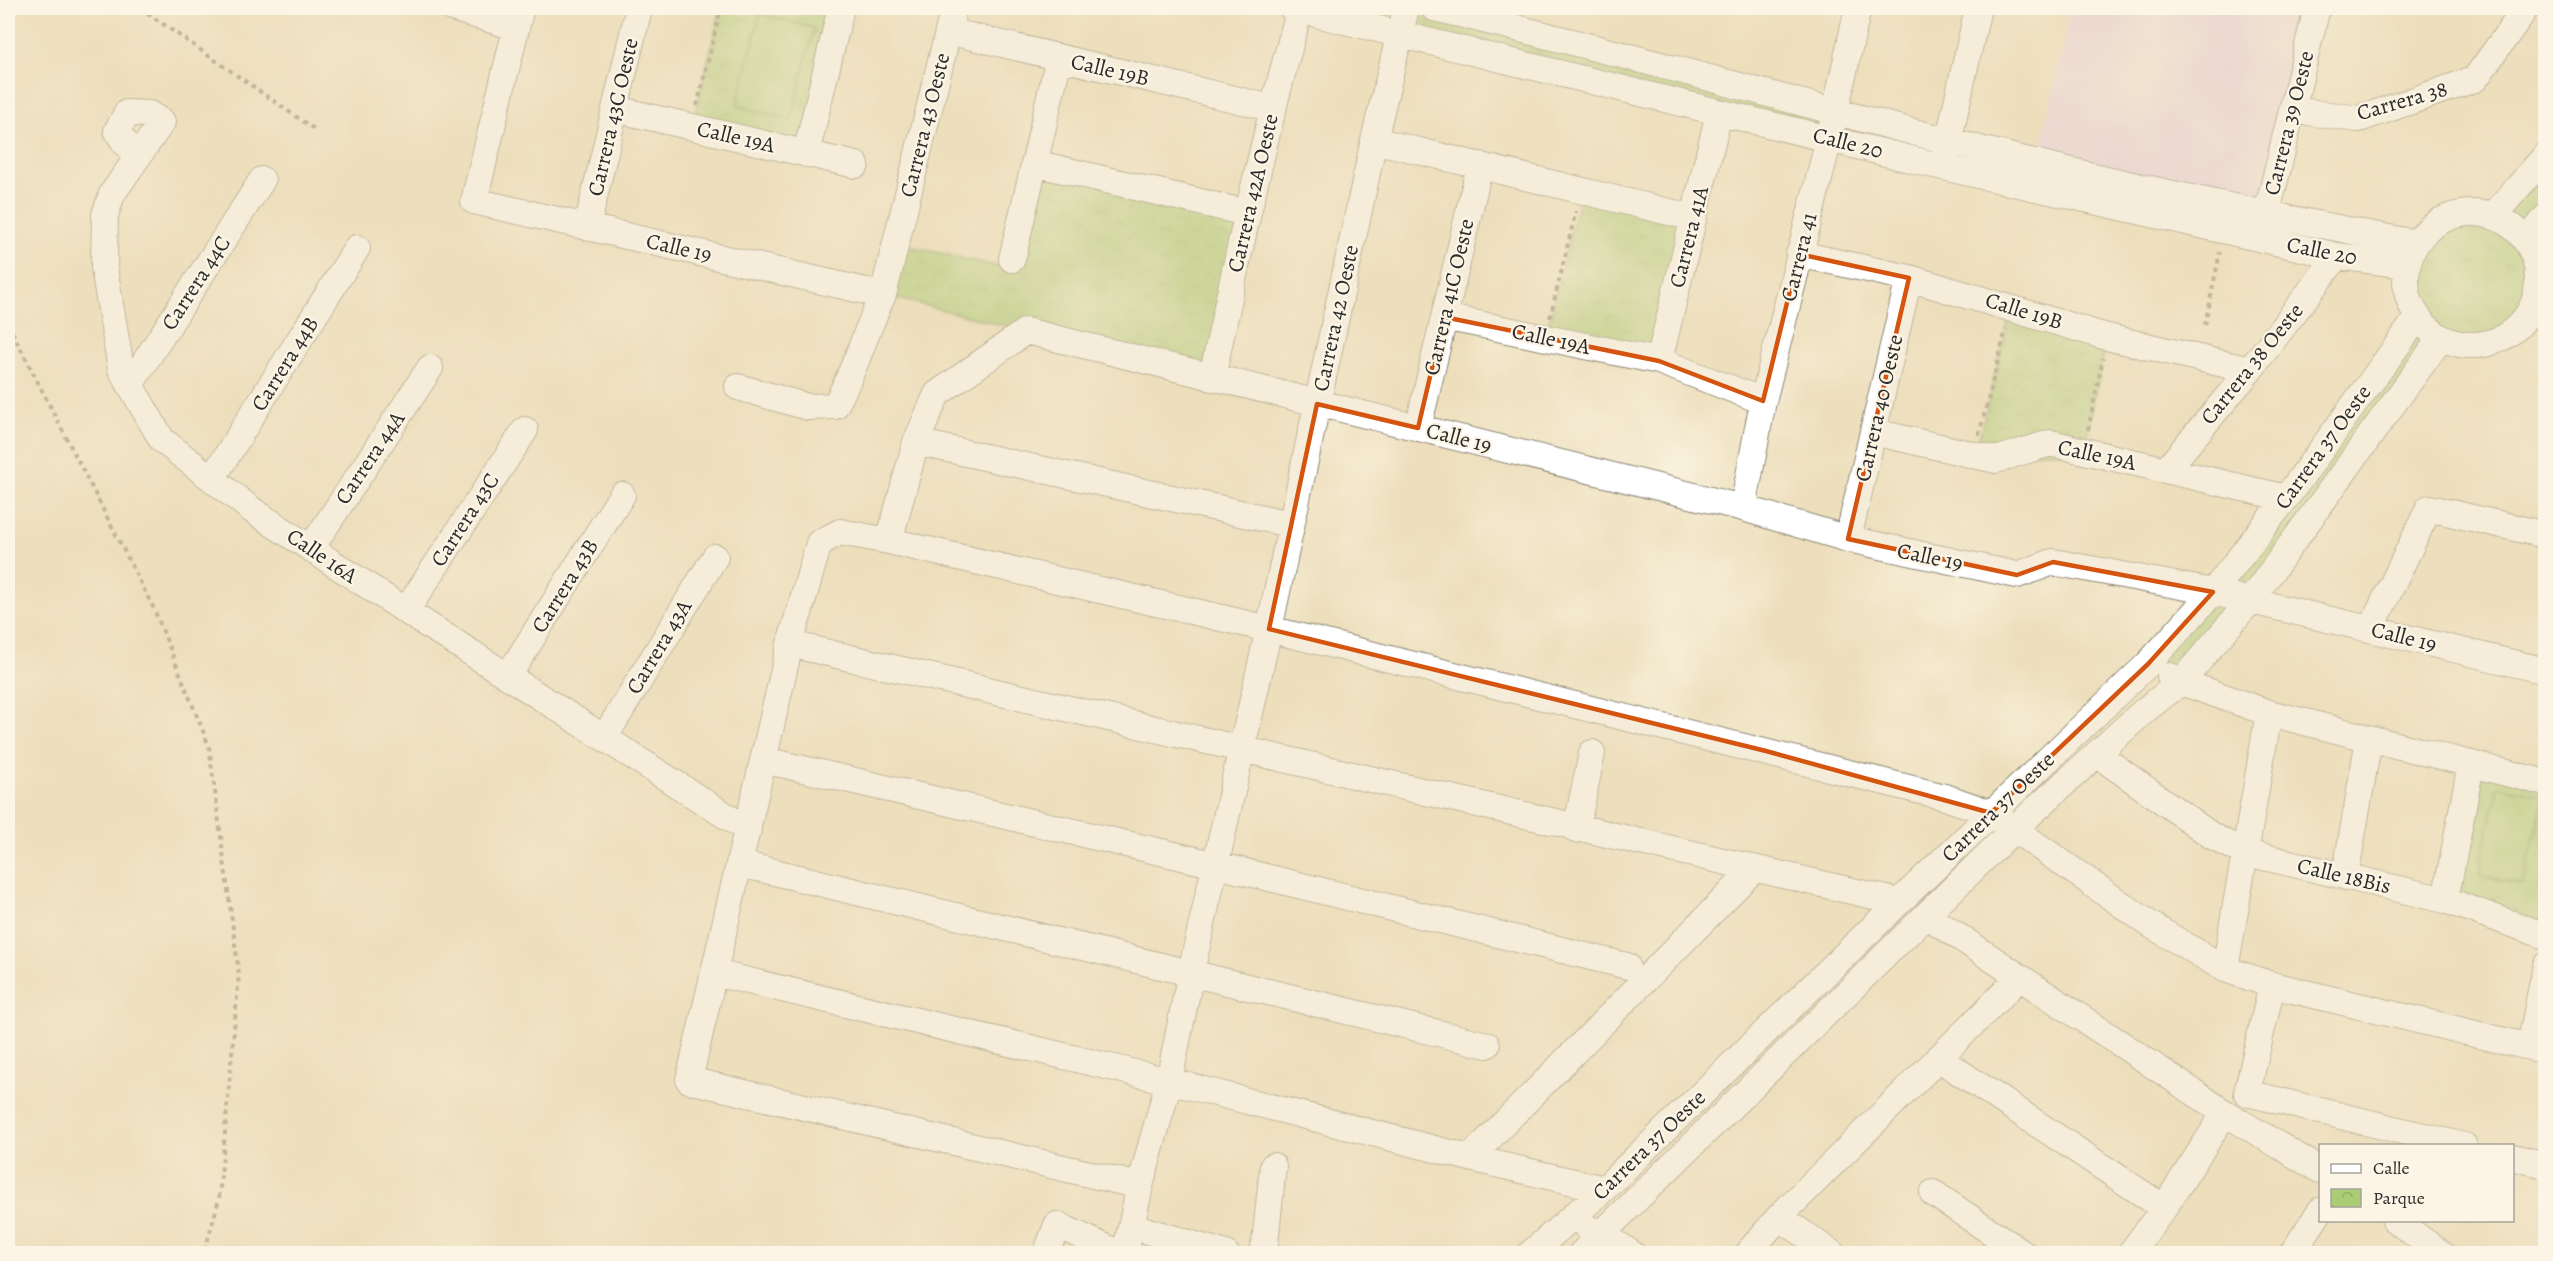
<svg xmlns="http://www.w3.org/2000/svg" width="2553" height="1261" viewBox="0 0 2553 1261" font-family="Alegreya,serif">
<defs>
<pattern id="grass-tufts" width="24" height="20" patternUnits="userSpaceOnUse" patternTransform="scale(1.5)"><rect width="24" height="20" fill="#a9cc75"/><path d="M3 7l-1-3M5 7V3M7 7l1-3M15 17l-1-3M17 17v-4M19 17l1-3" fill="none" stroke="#92af65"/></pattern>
<pattern id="park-crowns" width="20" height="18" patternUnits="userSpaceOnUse" patternTransform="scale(1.5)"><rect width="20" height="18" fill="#a9cc75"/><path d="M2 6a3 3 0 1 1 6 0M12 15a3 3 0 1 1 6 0" fill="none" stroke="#92af65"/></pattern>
</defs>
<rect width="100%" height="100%" fill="#fcf5e5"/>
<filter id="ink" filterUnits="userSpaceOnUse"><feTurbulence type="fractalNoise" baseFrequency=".0167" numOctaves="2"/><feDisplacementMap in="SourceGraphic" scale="12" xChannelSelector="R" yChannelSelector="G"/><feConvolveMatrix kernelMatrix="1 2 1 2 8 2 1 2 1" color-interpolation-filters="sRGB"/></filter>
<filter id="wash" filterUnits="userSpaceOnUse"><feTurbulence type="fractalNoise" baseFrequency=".008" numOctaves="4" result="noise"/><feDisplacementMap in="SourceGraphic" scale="24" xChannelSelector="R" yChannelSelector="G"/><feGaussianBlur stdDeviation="1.35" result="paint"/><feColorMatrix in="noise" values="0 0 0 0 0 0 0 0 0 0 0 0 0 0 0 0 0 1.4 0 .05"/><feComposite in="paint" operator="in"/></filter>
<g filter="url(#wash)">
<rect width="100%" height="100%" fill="#eddfbc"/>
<!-- built -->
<path fill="#ead1ec" d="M2071,8h246l-51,207 -228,-53z"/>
<!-- grass -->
<path fill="url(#grass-tufts)" stroke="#6a7c50" stroke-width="1.5" d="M1292,8h142l981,235c25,-26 42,-32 78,-27l52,-61v62l-18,24c18,32 14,67 -16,91 -7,6 -19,11 -29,12 -15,2 -27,-2 -41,-6l-260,344 -33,-18 270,-347c-9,-18 -13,-32 -11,-52z"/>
<!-- park -->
<path fill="url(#park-crowns)" stroke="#6a7c50" stroke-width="1.5" d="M721,8h120l-35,146 -114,-27z
M1034,163l213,50 -35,165 -329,-83 13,-52 113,26z
M1581,190l113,28 -35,143 -114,-23z
M2012,307l95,30 -23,114 -109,3z
M2471,764l74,19v153l-100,-36z"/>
<!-- pitch -->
<path fill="#a9cc75" stroke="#6a7c50" stroke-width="1.5" d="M760,14l54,14 -23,91 -54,-13z
M2498,786l46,11 -21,88 -44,-10z"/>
</g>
<g filter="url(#ink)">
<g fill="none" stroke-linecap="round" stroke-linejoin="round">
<!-- minor casing -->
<g stroke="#8c8574" stroke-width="28">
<path id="minor" d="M452,8l64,19
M521,8l-47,193 409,94
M1292,8l651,159 394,89 70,9
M1434,8c172,40 341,89 511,132 156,40 313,74 471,103
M948,31l324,77
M615,109l241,56
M2293,110l66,9 116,-40 51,-71
M1374,140l320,78
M140,154l-15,-11 -8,-12 10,-18 22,1 13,8 -50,72 -7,21 -1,53 17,101 41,71 90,70 154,101 342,219
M806,154l35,-146
M1945,156l33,-148
M1034,163l213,50
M2406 279a66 66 0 1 1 132 0a66 66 0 1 1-132 0Z
M2493,216l53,-61
M587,227l52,-219
M2262,233l55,-225
M2527,241l19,-24
M1799,254l110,24 198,59 143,33
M1012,259l47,-201
M1444,317l215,44 104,40
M1659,361l60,-248
M1212,378c26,-124 53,-247 88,-369
M130,385l132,-205
M738,387l70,20 27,-1c20,-35 30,-74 48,-111l71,-287
M1418,428l62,-263
M1874,432l122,28 54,-17 236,55
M916,442l374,82
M2166,470l84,-100 87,-114
M212,479l145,-231
M1743,508l20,-107 66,-262 29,-131
M1848,539l61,-261
M889,541l27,-99 21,-48 89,-63 717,177 105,31 169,36 36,-13 160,30 333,79
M311,548l119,-180
M406,611l119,-181
M2371,629l58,-121 117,27
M790,644c370,86 739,175 1109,258
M508,676l114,-181
M2170,676l11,6 88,31 277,70
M604,738l111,-181
M2098,755l114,81 31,16 202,48 101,36
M764,760l453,105 410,101
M1576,830l16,-77
M741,864l746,181
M2345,877l24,-138
M2445,900l26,-136
M1926,915l299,198 95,57
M2225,969l44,-256
M715,973l454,108 301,77 134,31
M2272,985l-25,108 217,53
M2530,1047l16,-82
M1938,1058l226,150
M2512,1157l34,8
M1470,1158l284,-289
M1140,1186l-451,-106 101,-436 29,-101 21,-11 49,9 380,88 676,168 46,16 160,112 74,44 47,16 274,66
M1933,1193l91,61
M1779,1217l54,37
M2395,1220l47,34
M1131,1226l95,28
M1587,1228l16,6 29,20
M1046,1254l11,-29 63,29
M1125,1254l15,-68 29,-105 22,-109 78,-343 105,-489 32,-132
M1261,1254l4,-10 8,-78
M1530,1254l74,-65 295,-287 249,-238 65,-72 73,-94 132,-181
M1581,1254l433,-425 130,-118 37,-29 69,-81 191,-263
M1747,1254l32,-37 241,-240
M2130,1254l34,-46 61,-95
M2292,1254l28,-43"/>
</g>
<!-- path -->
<path stroke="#8c8574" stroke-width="4" stroke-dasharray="4.5 4.5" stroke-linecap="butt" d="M140,8l174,121
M697,106l24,-98
M1550,318l26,-107
M8,324l146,285 55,137 30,228 -20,225 -15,55
M2205,325l15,-73
M2088,430l15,-72
M1979,435l27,-106"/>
<!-- minor -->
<use href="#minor" stroke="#fff" stroke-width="26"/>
</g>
</g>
<!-- marked area -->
<path d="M0 0H2553V1261H0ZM1799,254l110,24 -61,261 169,36 36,-13 160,30 -65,72 -157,149 -225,-62 -497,-122 48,-225 101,24 26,-111 215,44 104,40z" fill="#eddfbc" fill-opacity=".55" fill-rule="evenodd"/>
<path fill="none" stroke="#d5540f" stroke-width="4.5" stroke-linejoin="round" d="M1799,254l110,24 -61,261 169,36 36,-13 160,30 -65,72 -157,149 -225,-62 -497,-122 48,-225 101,24 26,-111 215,44 104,40z"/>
<g text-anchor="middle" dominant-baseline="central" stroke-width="4.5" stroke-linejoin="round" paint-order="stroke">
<!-- street labels -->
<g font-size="22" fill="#2b2b2b" stroke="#fcf5e5">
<text transform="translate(1110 70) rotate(13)">Calle 19B</text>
<text transform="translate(2402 101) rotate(-16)">Carrera 38</text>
<text transform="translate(613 117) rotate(-77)">Carrera 43C Oeste</text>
<text transform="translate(2289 123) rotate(-76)">Carrera 39 Oeste</text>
<text transform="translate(925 125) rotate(-76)">Carrera 43 Oeste</text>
<text transform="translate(736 137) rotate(13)">Calle 19A</text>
<text transform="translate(1848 143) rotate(14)">Calle 20</text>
<text transform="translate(1253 193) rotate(-77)">Carrera 42A Oeste</text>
<text transform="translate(1689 237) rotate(-76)">Carrera 41A</text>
<text transform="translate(679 248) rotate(13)">Calle 19</text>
<text transform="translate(2322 251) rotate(11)">Calle 20</text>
<text transform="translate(1799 257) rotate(-76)">Carrera 41</text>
<text transform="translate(196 283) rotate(-57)">Carrera 44C</text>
<text transform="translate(1449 297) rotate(-77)">Carrera 41C Oeste</text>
<text transform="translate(2024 311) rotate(17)">Calle 19B</text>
<text transform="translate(1336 318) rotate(-78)">Carrera 42 Oeste</text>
<text transform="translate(1551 339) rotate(12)">Calle 19A</text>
<text transform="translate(285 364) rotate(-58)">Carrera 44B</text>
<text transform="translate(2252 364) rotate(-51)">Carrera 38 Oeste</text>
<text transform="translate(1879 408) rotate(-77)">Carrera 40 Oeste</text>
<text transform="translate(1459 438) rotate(14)">Calle 19</text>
<text transform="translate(2323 447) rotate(-54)">Carrera 37 Oeste</text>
<text transform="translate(2097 455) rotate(12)">Calle 19A</text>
<text transform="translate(370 458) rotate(-56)">Carrera 44A</text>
<text transform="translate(465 520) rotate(-57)">Carrera 43C</text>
<text transform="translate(322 556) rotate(34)">Calle 16A</text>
<text transform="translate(1930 557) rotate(12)">Calle 19</text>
<text transform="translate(565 586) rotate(-58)">Carrera 43B</text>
<text transform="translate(2404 637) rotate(14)">Calle 19</text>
<text transform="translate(659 647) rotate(-59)">Carrera 43A</text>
<text transform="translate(1998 807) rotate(-44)">Carrera 37 Oeste</text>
<text transform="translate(2344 876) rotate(13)">Calle 18Bis</text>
<text transform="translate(1649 1145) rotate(-44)">Carrera 37 Oeste</text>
</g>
</g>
<!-- margin -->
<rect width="2553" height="1261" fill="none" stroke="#fcf5e5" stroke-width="30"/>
<!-- legend -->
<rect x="2319" y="1144" width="195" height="78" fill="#fcf5e5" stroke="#a8a49b" stroke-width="1.5"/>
<rect x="2331" y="1164" width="30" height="9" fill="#ffffff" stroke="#a8a49b" stroke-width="1.5"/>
<text x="2373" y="1174" font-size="18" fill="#2b2b2b">Calle</text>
<rect x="2331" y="1189" width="30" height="18" fill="url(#park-crowns)" stroke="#a8a49b" stroke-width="1.5"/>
<text x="2373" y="1204" font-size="18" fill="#2b2b2b">Parque</text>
</svg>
